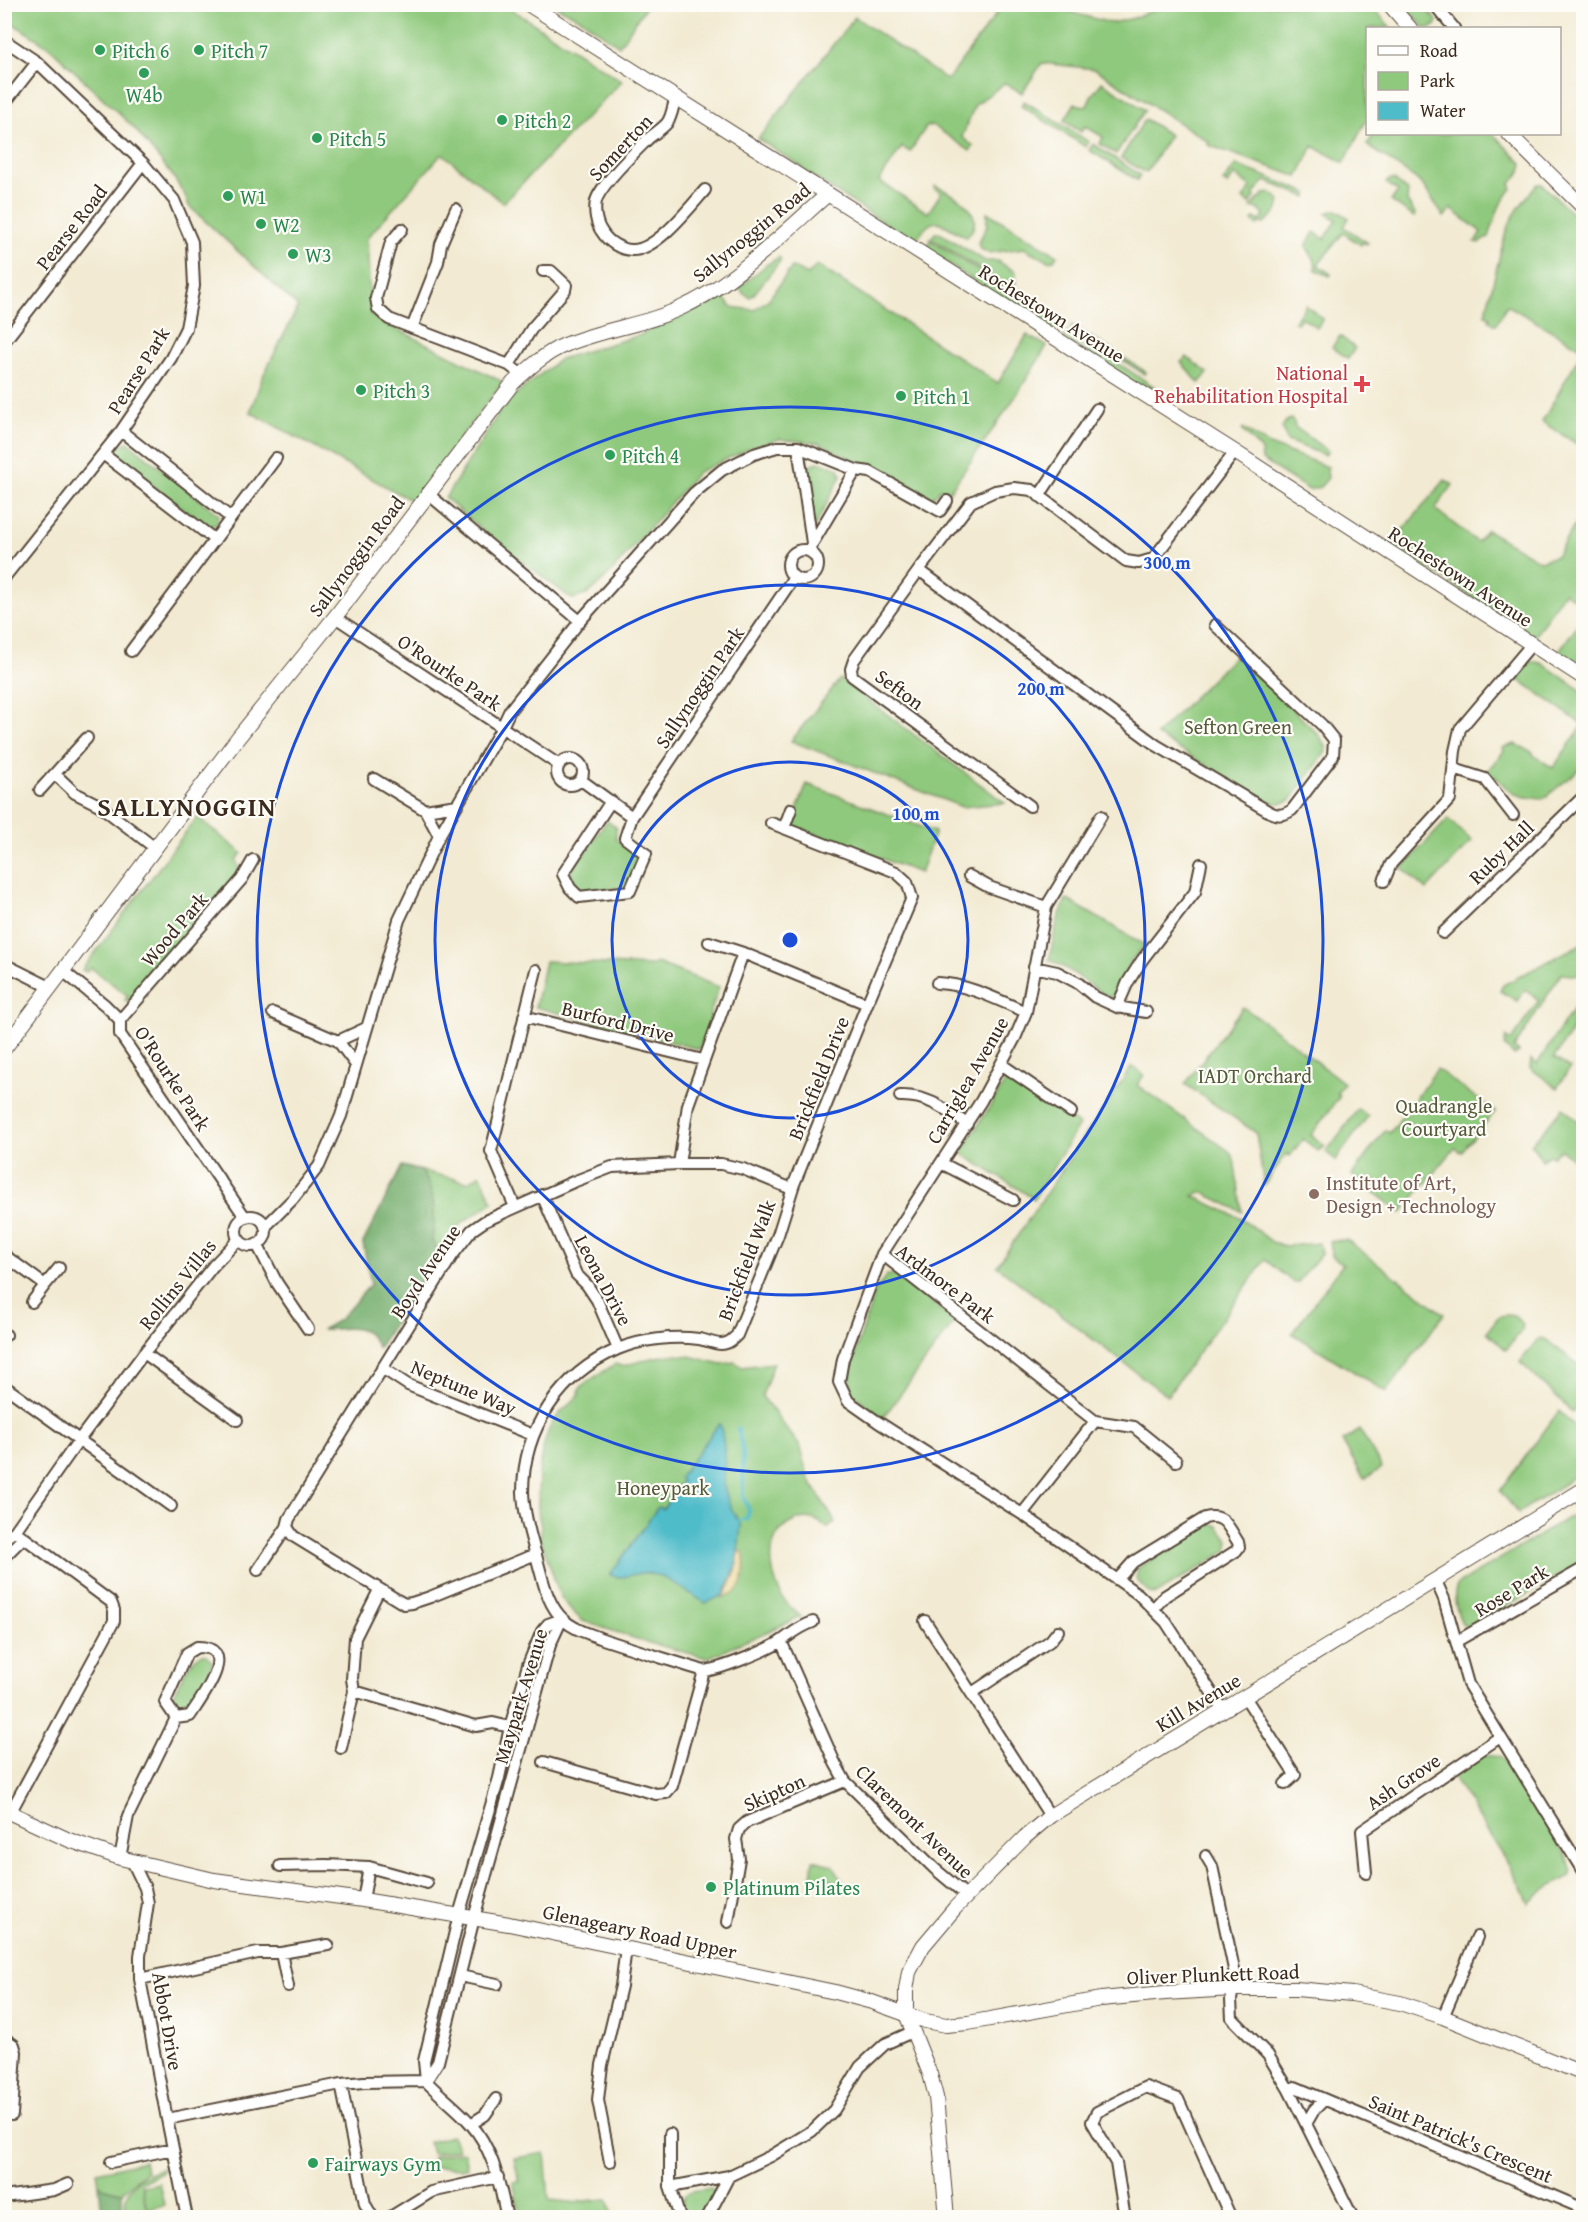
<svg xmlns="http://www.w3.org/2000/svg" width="1588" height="2222" viewBox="0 0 1588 2222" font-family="'Gentium Book Plus',serif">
<rect width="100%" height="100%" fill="#fdfcf7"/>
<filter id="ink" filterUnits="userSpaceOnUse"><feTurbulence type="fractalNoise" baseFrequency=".0167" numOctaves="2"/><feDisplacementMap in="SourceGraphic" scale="12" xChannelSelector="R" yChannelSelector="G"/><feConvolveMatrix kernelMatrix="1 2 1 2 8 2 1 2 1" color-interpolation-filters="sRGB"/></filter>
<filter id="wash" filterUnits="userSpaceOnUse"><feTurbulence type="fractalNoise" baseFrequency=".008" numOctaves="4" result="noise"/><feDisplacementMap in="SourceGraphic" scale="24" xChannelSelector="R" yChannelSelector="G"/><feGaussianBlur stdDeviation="1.35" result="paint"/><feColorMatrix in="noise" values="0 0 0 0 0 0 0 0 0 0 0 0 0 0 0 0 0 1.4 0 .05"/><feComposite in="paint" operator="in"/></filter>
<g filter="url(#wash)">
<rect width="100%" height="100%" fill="#f2ead2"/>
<!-- green -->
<path fill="#8fc97d" stroke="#657a4e" stroke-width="1.5" d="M5,4l500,1 117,76 -119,122 -59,-48h-3l-74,83 4,78 132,66 -91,119 -162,-89 13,-36 35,-69 -109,-101 -4,-11 -13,-20 -38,-47 -86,-82 -39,-25 -4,2z
M553,5h94l-28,41 -38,-27z
M1003,5h55l12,7 41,11 23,-5 31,-13h206l20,23h-23l-1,91 -23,44 -31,-17 -15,31 -90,-32 1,-3 -114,-73 -53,-6 -20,30 -17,-10 -30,22 -13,32 11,9 -3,5 -38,-26 -6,2 -16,25 -8,-5 -23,34 49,32 13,-20 -7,-5 1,-2c20,8 56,29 31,51l-27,-15c-12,0 -15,8 -21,16l-7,2 -109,-70v-3l-44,-28 97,-122 92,63z
M1404,5c15,-1 23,4 33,15l-1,4 -4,4h-7z
M1102,82l43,28 -29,44 -16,-10 3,-7 -18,-11 -4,6 -17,-11 11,-18 8,4 4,-1 5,-11z
M1024,101l65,41 -3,5 -65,-41z
M1145,119l25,16 -24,38 -25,-15z
M1374,134h119l30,30 -3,8 -10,13 2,3 -13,19 -10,30 -10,6 -4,-1 6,-10 -30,-23 -7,8 -20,-30 -8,-8 -49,-34z
M1093,144l47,31 -3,5 -48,-30z
M1236,165l72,28 -1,4 -42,-16 -11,12 1,4 -5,7 -7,-5 8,-11 -16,-13 -8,9 -4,-2z
M1389,180h5l14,11 -1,10 9,14 -2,2 -23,-16 7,-10 -12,-8z
M1538,184h4l41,40v224l-41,-26 41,-73 -76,-44 -11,20 -7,-4 1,-4 -5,-2 21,-84c8,-19 18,-32 32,-47z
M1271,193l9,7 -2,10 -14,14 -5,-1 -2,2 -5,-4 2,-3 7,3 3,-6 -6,-6 -7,-2 13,-13z
M1336,210l13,8 -5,9 24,16 -2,1 -3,-2 -2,3 -18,-12 -25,32 13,9 -1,2 -14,-6 -1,-9 -9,-15 8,-14 11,7 12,-19 -11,-7z
M987,212l70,43 -3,5 -6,1 -24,-13 -35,5 -9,-4 -2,-6 9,-17z
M935,233h5l45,28h12l19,11 -1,16 43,28v3l-127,-81z
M930,240l120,76 -1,3 9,6 -5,7 -122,-79 -4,-5z
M779,257l2,3 -27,34 -4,3 -6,-3 -5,-6 27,-23z
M817,265l181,118 29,-48 20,11 -31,50 -68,98 -8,-5 -8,10 -113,-56 -39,-4 -27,8 -55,25 -89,103 -21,19 -16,5 -76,-57 -51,-44 61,-96 54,-43 80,-24 82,-40 9,12 23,3 15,-11 23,-32 16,8z
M1306,305l17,14 -6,9 -15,-11 -5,6 -3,-1z
M1072,325l74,47 -2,2 -74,-47z
M1068,331l102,66h-3l-3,5 -101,-64z
M1340,336l15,12 -7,11 -16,-12z
M1187,357l21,16 -9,10 -18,-21z
M1291,419l3,3 1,5 33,24 -3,4 -38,-14 -5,-14 4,-6z
M1243,428l24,16 61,23 -1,3 1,8 -8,9 -11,3 -47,-30 -1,-10 -19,-20z
M128,442l91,73 -3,10 -8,2 -92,-68 -1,-11z
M818,462l21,6 2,8 -28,54 -6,-64z
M1445,480l8,5 -18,24 42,33 10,-12 53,31 16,-5 27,-44v93l-19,-13 -30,45 -143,-93z
M1583,617v51l-25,-16z
M1236,655l83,80 7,11v6l-35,48c-10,5 -17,4 -28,0l-107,-65z
M1528,662h9l6,2 40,28v75l-40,32c-10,-1 -21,-1 -30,-6 -10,-6 -14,-17 -27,-21l18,-21 -2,-3 13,-4 18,8v3l20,13 30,-43 -68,-48z
M840,679l165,124 -43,4 -171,-66z
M807,784l128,48 -15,41 -129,-48z
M197,817l45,36 -6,7 3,9 -1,5 -109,128 -4,-2 3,-4 -37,-28 -5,4 -4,-2z
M1448,819l24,22 -46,49 -24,-22z
M607,821l9,6v12c15,11 26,12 18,32 -2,7 -3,13 -9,17l-38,4 -6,-1 -7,-5 -4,-14z
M1066,899l79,46 -13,15 -20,38c-23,-10 -38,-29 -63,-38l8,-38z
M1583,943v33l-22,-2 -47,74 5,4 -5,3 -10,-9 2,-9 5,4 28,-41 -14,-10 -8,11 -17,-10 3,-6z
M545,961l104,5 8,-3 62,24 -9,27 1,9 -12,26 -164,-42z
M1583,994v13l-10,17 2,2 -21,32 16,10 -13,20 -27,-20 1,-8 6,4z
M1243,1007l23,16 78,60 -7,10 3,3 -29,39 14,11 -3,3 -2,-1 -2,3 -15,-12 -13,17 -4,-2 -22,32 -8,-53 -71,-49z
M1132,1066l12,9 -7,10 92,66 5,8 8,53 -38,-19h-5l-6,3 51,24 28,22 13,4 34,-3 2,11 -23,28h-5l-28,-22 -98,136 -170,-130z
M1437,1069l58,43 -34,40 -6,-4 -54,65 -49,-38 33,-45 5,3z
M1010,1074l69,51 -45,74 -73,-46z
M1563,1108l20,17v37l-3,3 -19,-16 -8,8 -4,-2 -7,5 -11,-16z
M1358,1109l10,7 -32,44 -10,-8z
M402,1166l66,16 12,-8 13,28 -31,21 -9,10 -75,115c-10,-28 -35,-19 -56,-18l18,-10 31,-36 -8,-41z
M1347,1240l97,74 -58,78 -94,-59 51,-69 -11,-8 -2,-15z
M887,1275h11l57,46 -72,97 -33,-26 1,-25 24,-76z
M1508,1315l6,1 9,8 -1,6 -16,20 -19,-18 12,-16z
M1541,1338l4,1 38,29v32l-11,12 -52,-50 17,-22z
M673,1355l16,1 33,8 13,-2 7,5 32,-4 -12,33 37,49 9,32 27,45 -7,6c-4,-2 -8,-6 -12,-8 -16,-6 -37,6 -42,22 -6,17 0,39 8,55 4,7 13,14 19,20l-94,41 -61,-16 -63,-21 -10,-9 -13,-16 -20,-59c4,-10 -2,-17 -2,-27 0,-29 0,-77 24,-99 6,-5 11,-10 17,-16v-5l5,-6 31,-20 8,2 33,-9z
M1559,1411l21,20 3,-2v36l-17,18 -48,30 -18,-22z
M1360,1430l22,38 -18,11 -22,-38z
M1583,1509v52l-104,62 -11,3 -5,-1c-6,-11 -12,-30 -5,-41z
M1211,1523l7,3 11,15 -2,10 -71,43 -7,-1 -13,-14 2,-11z
M203,1654l4,1 5,6c0,15 -13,38 -24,49h-9l-6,-6c-1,-12 18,-48 30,-50z
M1484,1755l16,2 8,7 58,91 6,16 -2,5 -27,15 -14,12 -18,-35 -58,-91z
M813,1860l20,5 11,18 -33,-6z
M452,2136l6,14 -26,3 -3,-11z
M464,2152l3,16 -34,-1 -1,-11z
M545,2153l4,47 21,2 38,-3 5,18h-92l-8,-35 6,-1 -5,-23z
M144,2161l2,10 -24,21 -14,-2 -9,-6 -2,-12z
M163,2168v3l-22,12 7,34h-15l-8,-13c0,-19 21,-32 38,-36z
M159,2183l5,22 -17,4 -5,-23z
M711,2188l4,6 -11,23h-19c-9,-25 3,-26 26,-29z"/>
<!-- forest -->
<path fill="#73ad6c" stroke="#576c45" stroke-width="1.5" d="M402,1166l19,5c15,20 15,47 11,70l8,11 -62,96c-10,-27 -35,-19 -56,-18l17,-10 32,-36 -8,-41z
M99,2184l9,6 14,2v14l6,11h-26z"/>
<!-- sand -->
<path fill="#eeda9e" stroke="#94825e" stroke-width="1.5" d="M738,1551l5,1c3,11 2,31 -8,40 -4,3 -10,4 -14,6 11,-10 18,-32 17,-47z"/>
<!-- water -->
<path fill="#4fbcc9" stroke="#457374" stroke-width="1.5" d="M719,1424l2,2 4,27 -1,33 5,18 12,22 -5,41 -12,28 -18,8c-19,-9 -36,-27 -59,-30 -12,-2 -22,8 -37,2l48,-68 5,2 19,-28 -3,-3z"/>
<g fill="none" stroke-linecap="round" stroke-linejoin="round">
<!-- stream -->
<path stroke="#4fbcc9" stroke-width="4" d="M738,1428l5,25v44l6,13 -2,8 -8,3"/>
</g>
</g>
<g filter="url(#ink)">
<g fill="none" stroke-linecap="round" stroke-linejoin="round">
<!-- street casing -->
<g stroke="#564739" stroke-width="14">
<path id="street" d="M1434,4l20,24
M4,40l33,22 106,101 31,37 18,42 2,44 -8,42 -15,30 -50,73 -117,147
M676,97c-3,8 -4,20 -9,26 -5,6 -12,10 -18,15 -12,12 -49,47 -53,63 -2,10 0,23 6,31 6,10 19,18 30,18 24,1 58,-43 73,-60
M4,104l33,-42
M402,229l-11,13 -15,56 2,11 11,10 120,46 13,10
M412,328l26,-66 3,-18 15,-35
M4,342l139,-179
M509,365l23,-37 33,-38 1,-5 -15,-14h-8
M121,431l110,87
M798,447l14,96
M103,454l112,86
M856,470l14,2 70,39 7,-10
M427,493l153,128
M1039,496l58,-87
M788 565a15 15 0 1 1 30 0a15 15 0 1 1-30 0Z
M919,570l237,175 112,66c9,5 15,5 24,-1l41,-54 1,-16 -12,-15 -107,-100
M335,617l224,148
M131,651l145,-193
M557 772a13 13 0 1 1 26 0a13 13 0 1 1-26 0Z
M1454,769l31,10 28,36
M55,774l20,19 24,12 56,43
M374,779l51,31 32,-5
M581,780l51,37 162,-240
M40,790l47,-52
M611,801l-48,73 7,14 9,9 51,-6 16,-37 -21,-16 7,-21
M1030,806l-178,-130 -1,-7 3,-9 65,-90 52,-68 24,-11 19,-3 18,2 94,71 13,2 14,-4 82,-107
M425,810l14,26
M1101,816l-55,91 -20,105 -11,26 -34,63 -99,153 -39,105 -4,23 9,19 30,21 144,92 116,80 28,28 57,88
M771,823l125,49 11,10 5,16 -45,106
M784,828l7,-19
M969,876l20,11 57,20
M1384,881l7,-17 59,-65 5,-48 5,-22 71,-84
M1443,933l141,-137
M709,942l34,11
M4,964l46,23
M1034,967l23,5 21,11 17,14 22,10 29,5
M63,971l42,34 15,15v14l125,183
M937,983c31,1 61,17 89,29
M1117,1007l11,-25 14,-22 53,-68 6,-28
M273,1013l65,28 28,-13
M524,1016l179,44
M120,1020l122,-141 11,-19
M338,1041l18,24
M1001,1064l70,48
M900,1096c27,-1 45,13 67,28
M941,1163l72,37
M679,1164l9,-59 55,-152 124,51 -73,180 -16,51 -41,100c-5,5 -9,9 -16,9 -7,0 -15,-4 -22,-5 -26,-3 -57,0 -81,10 -58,25 -95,80 -95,143 1,23 8,45 14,67 6,21 10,46 27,61 10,10 24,13 36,18 35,12 70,22 104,33 17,-2 62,-20 76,-29 13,-9 17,-14 33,-20
M542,1195l34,79 11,11 10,15 21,49
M515,1207l-24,-56 45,-181
M236 1231a15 15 0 1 1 30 0a15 15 0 1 1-30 0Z
M265,1227l28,-28 26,-33 22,-50 58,-196 40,-84 62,-107 9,-19 70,-89 114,-128 28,-23 32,-16 23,-7h21l58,23 -48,81
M257,1244l20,39 31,46
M882,1254l213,167 -73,93
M4,1255l41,30 14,-17
M32,1302l13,-17
M4,1336l2,-1
M144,1353l93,67
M382,1368l26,17 125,50
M4,1386l167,120
M1095,1421l39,6 42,34
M4,1539l11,-8 64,-91 65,-87 69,-87 26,-27
M536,1554l-106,43 -18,6 -8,1 -111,-68 -6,-9 2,-8 163,-263 20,-26 13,-9 88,-39 39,-15 67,-3h42l22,5 49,20
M4,1557l19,-19
M258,1570l29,-43
M1118,1579l15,-17 72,-44c20,-5 23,9 33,24l1,5 -3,4 -71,45 -11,12
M1436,1581l8,18 24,85 116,189
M925,1621l125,195
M781,1641l54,122 10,18 90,88 31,26
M1457,1641l127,-73
M197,1647c45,-1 3,53 -7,69l-14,2 -11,-16 22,-49z
M354,1691l122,35 17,-3 17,4
M972,1693l78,-52 8,-10
M1245,1697l50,78 -10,9
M341,1748l13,-57 -2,-12 3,-41 24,-48
M544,1762l112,32 10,-1 6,-7 32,-115
M10,1813l104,-192v-11l-3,-8 -96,-71
M1206,1856l6,10 23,108 -4,26 1,18 36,37 21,35 64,128
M120,1858l8,-42 48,-98
M132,1861l13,27 3,15 -8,53v23l27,140 174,-35 23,-2 62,-1
M280,1866l46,-1 43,2 58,16
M1366,1873l-4,-42 138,-94
M363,1900l6,-33
M728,1922l11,-63 -3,-20 3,-10 8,-7 98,-41
M281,1953l7,33
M460,1976l37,8
M140,1979l118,-26h23l47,-8
M1443,2017l34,-80
M4,2038l10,7 2,7 -4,63
M426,2081l12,-19 36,-144 76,-273 12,-26
M341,2084l24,120 8,14
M1289,2090l6,-3 289,122
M167,2119l20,99
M471,2124l14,-9 11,-16
M1306,2124l8,-14 10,-10
M670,2134v53l10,31
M111,2162l62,-13
M610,2162l-12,-62 4,-35 19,-79 5,-38
M670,2187l59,-11 42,-20 41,-25 22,-21 26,-43 25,-23 27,-12
M4,2197l50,-7 14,-6
M389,2218l42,-26 67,-15
M507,2218c-8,-35 -13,-68 -37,-95 -13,-15 -30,-27 -44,-42l-2,-20 35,-146 40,-137 11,-51 18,-62 14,-34 6,-7 14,-5
M707,2218l22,-42
M1125,2218l-9,-55 -24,-41 5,-10 49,-25 32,12 53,119"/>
</g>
<!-- secondary casing -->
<g stroke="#564739" stroke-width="16">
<path id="secondary" d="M528,4l707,448 349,226
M1389,4l21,24
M1509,134l75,74
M4,1049l233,-310 98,-122 178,-234c15,-14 32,-30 52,-38 40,-17 83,-20 122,-40 48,-23 100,-75 141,-111
M4,1810l65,30 51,18 94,22 149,20 146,24 326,68 37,10 53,19 21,4 22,-2 133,-24 64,-6 68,-4h63l56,5 48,9 43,14 141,57
M947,2218l-11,-121 -6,-23 -24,-60v-24l3,-18 14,-26 32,-38 70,-71 25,-21 534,-327"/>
</g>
<!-- street -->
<use href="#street" stroke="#fff" stroke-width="10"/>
<!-- secondary -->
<use href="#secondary" stroke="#fff" stroke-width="14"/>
</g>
</g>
<!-- distance rings -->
<g fill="none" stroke="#1d4ed8" stroke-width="3">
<circle cx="790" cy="940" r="178"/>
<circle cx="790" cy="940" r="355"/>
<circle cx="790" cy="940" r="533"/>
</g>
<!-- markers -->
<g fill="#2e9e5b" stroke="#fdfcf7" stroke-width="2">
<circle cx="100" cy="50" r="6"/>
<circle cx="199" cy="50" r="6"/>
<circle cx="144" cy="73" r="6"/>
<circle cx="502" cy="120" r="6"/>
<circle cx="317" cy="138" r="6"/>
<circle cx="228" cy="196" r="6"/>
<circle cx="261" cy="224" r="6"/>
<circle cx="293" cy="254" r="6"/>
<circle cx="361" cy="390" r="6"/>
<circle cx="901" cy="396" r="6"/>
<circle cx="610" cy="455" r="6"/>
<circle cx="711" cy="1887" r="6"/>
<circle cx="313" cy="2163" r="6"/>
</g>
<path fill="#e0444e" stroke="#fdfcf7" stroke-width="2" d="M1359 375h6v6h6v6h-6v6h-6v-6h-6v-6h6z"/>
<circle fill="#8d6e63" stroke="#fdfcf7" stroke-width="2" cx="1314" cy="1194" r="6"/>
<g text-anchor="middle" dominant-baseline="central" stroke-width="4.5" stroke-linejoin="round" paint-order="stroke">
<!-- leisure labels -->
<g font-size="20" fill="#27864d" stroke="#fdfcf7" text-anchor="start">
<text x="112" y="50">Pitch 6</text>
<text x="211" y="50">Pitch 7</text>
<text x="144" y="94" text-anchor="middle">W4b</text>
<text x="514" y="120">Pitch 2</text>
<text x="329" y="138">Pitch 5</text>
<text x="240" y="196">W1</text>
<text x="273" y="224">W2</text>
<text x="305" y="254">W3</text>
<text x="373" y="390">Pitch 3</text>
<text x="913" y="396">Pitch 1</text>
<text x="622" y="455">Pitch 4</text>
<text x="723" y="1887">Platinum Pilates</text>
<text x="325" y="2163">Fairways Gym</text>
</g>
<!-- street labels -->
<g font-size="20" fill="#3b2a1e" stroke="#fdfcf7">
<text transform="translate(620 147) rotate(-47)">Somerton</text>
<text transform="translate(71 227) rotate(-52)">Pearse Road</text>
<text transform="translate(751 232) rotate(-39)">Sallynoggin Road</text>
<text transform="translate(1052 313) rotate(32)">Rochestown Avenue</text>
<text transform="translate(138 370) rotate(-58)">Pearse Park</text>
<text transform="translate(356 556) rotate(-53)">Sallynoggin Road</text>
<text transform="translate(1461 576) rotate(33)">Rochestown Avenue</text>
<text transform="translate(450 672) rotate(34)">O'Rourke Park</text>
<text transform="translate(699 687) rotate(-56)">Sallynoggin Park</text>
<text transform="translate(900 689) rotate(36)">Sefton</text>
<text transform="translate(1501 852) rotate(-44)">Ruby Hall</text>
<text transform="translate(174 929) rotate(-49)">Wood Park</text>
<text transform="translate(618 1021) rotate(14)">Burford Drive</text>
<text transform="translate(173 1078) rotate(57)">O'Rourke Park</text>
<text transform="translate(818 1078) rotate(-68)">Brickfield Drive</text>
<text transform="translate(967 1080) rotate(-60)">Carriglea Avenue</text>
<text transform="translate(746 1260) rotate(-69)">Brickfield Walk</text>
<text transform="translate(425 1271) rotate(-56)">Boyd Avenue</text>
<text transform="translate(604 1280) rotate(62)">Leona Drive</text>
<text transform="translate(946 1283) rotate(37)">Ardmore Park</text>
<text transform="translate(177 1284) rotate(-51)">Rollins Villas</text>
<text transform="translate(464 1387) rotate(23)">Neptune Way</text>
<text transform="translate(1511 1590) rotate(-31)">Rose Park</text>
<text transform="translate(520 1696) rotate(-73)">Maypark Avenue</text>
<text transform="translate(1198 1702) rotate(-31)">Kill Avenue</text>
<text transform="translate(1403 1781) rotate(-34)">Ash Grove</text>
<text transform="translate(774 1792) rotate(-24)">Skipton</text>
<text transform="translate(915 1821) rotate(44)">Claremont Avenue</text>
<text transform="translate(640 1931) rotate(12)">Glenageary Road Upper</text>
<text transform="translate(1213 1974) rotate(-2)">Oliver Plunkett Road</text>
<text transform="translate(168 2021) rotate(80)">Abbot Drive</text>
<text transform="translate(1461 2138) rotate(23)">Saint Patrick's Crescent</text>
</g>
<!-- health labels -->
<g font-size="20" fill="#be3a42" stroke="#fdfcf7" text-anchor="end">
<text x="1348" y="372">National<tspan x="1348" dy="23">Rehabilitation Hospital</tspan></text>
</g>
<!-- park labels -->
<g font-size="20" fill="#545a3a" stroke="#fdfcf7">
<text x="1238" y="726">Sefton Green</text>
<text x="1255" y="1075">IADT Orchard</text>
<text x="1444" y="1105">Quadrangle<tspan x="1444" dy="23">Courtyard</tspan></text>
<text x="663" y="1487">Honeypark</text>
</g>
<!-- education labels -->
<g font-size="20" fill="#785e54" stroke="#fdfcf7" text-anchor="start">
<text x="1326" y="1182">Institute of Art,<tspan x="1326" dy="23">Design + Technology</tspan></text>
</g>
<!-- district labels -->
<g font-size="26" font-weight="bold" letter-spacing="1.5" fill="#3b2a1e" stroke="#fdfcf7">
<text x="187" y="806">SALLYNOGGIN</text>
</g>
</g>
<circle cx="790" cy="940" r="9" fill="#1d4ed8" stroke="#fdfcf7" stroke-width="3"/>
<g font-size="18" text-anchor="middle" font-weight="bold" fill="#1d4ed8" stroke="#fdfcf7" stroke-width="4.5" stroke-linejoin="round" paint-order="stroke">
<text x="1167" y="569">300 m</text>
<text x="1041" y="695">200 m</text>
<text x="916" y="820">100 m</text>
</g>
<!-- margin -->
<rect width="1588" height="2222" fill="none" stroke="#fdfcf7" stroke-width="24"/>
<!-- legend -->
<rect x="1366" y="27" width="195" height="108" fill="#fdfcf7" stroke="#afa8a0" stroke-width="1.5"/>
<rect x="1378" y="46" width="30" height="9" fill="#ffffff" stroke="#afa8a0" stroke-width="1.5"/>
<text x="1420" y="57" font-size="18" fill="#3b2a1e">Road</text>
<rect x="1378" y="72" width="30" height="18" fill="#8fc97d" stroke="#afa8a0" stroke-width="1.5"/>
<text x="1420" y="87" font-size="18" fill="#3b2a1e">Park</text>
<rect x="1378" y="102" width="30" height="18" fill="#4fbcc9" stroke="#afa8a0" stroke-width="1.5"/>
<text x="1420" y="117" font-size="18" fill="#3b2a1e">Water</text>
</svg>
